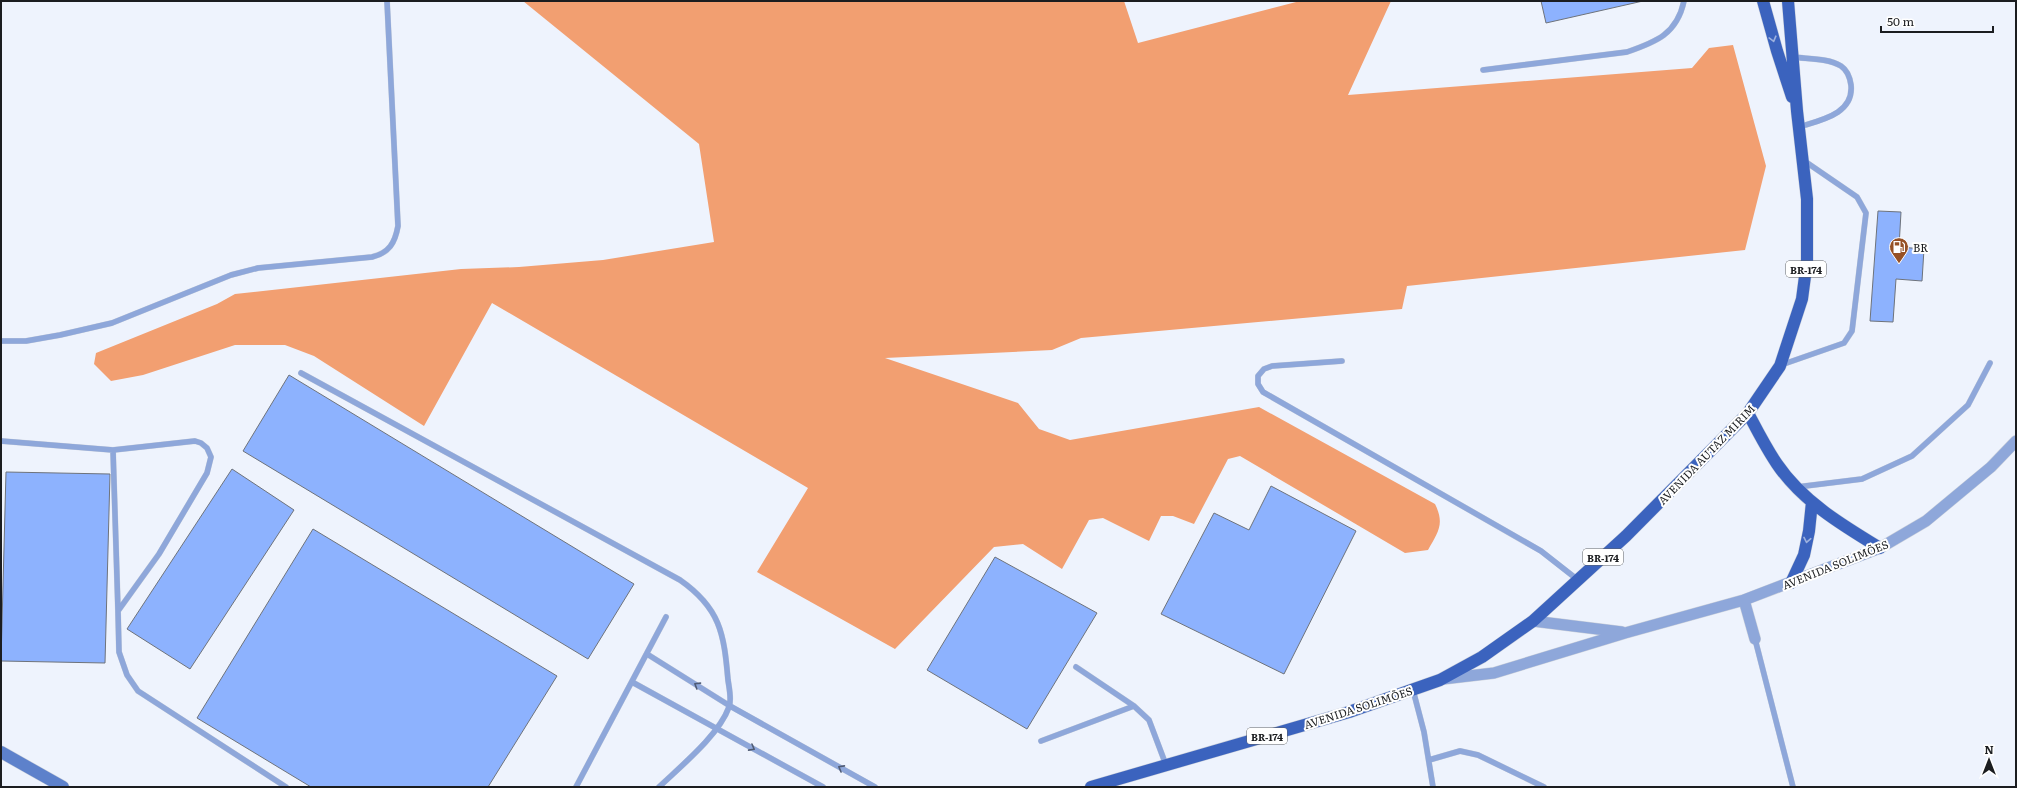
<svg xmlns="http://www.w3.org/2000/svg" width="2017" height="788" viewBox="0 0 2017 788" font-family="Literata,serif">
<rect width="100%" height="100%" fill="#eef3fd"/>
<!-- forest -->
<path fill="#f29f71" d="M523,1h601l14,42 162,-42h91l-43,94 344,-27 17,-20 24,-3 33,121 -21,84 -338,36 -5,23 -321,29 -29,12 -167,8 133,45 21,26 31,11 189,-33 176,97c10,20 3,28 -7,46l-23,3 -165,-97 -12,3 -34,65 -21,-8h-12l-12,25 -46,-23 -14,2 -27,49 -39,-25 -29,3 -99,102 -138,-77 51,-84 -316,-185 -68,123 -110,-70 -29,-11h-50l-92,30 -32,6 -17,-17 2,-11 121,-49 18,-10 226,-25 58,-2 84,-7 111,-18 -15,-98z"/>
<!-- building -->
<path fill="#8db2fe" stroke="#6e737b" d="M1541,1h102l-97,22z
M1878,211l23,1 -2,35 25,2 -2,32 -26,-2 -3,43 -23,-1z
M289,375l345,209 -46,75 -345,-208z
M232,469l62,41 -104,159 -63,-40z
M6,472l104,2 -5,189 -104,-2z
M1271,486l85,45 -72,143 -123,-60 53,-101 35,17z
M313,529l244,147 -69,111h-177l-114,-69z
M995,557l102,56 -70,116 -100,-59z"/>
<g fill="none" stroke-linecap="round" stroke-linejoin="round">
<!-- lane casing -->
<g stroke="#ccd1da" stroke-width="6">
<path id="lane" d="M1793,57c14,2 35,1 48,9 6,4 9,12 10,19 3,29 -30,35 -52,42
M1483,70l144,-18c29,-10 50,-18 57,-51
M1,341h25l34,-6 52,-12 119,-48 27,-7 114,-11c17,-4 23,-14 26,-31l-11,-225
M1342,361l-70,5 -8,3 -6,7v8l5,8 278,159 37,29
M1781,365l63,-22 8,-12 14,-118 -9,-16 -54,-37
M301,373l379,207c40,28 44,53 48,100 1,7 4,20 1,27 -10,28 -48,59 -70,80
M1,441l112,9 82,-9 6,2 6,5 4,9 -4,16 -48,81 -41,57 1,41 8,23 11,16 148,96
M113,450l5,161
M1797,487l65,-8 50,-23 56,-51 22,-42
M1755,639l38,148
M647,654l83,52 145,81
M1076,667l58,39 15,14 17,45
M632,682l191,105
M1413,690l11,42 9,55
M1041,741l93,-35
M1429,760l31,-9 18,4 66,32
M576,787l90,-170"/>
</g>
<!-- street casing -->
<g stroke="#ccd1da" stroke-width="12">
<path id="street" d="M1744,600l11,39
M1533,621l89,11
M1443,679l51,-6 131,-40 119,-33 136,-52 46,-27 65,-54 25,-26"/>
</g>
<!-- secondary casing -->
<g stroke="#ccd1da" stroke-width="13">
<path id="secondary" d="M1,752l62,35"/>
</g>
<!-- primary casing -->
<g stroke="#ccd1da" stroke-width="13">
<path id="primary" d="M1763,1l14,50 15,46
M1748,413c9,17 18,35 29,51 25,37 65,61 103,84
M1791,583l13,-28 5,-24 3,-29
M1091,787l258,-75 91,-32 42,-23 51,-36 93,-85 122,-123 32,-47 22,-67 5,-38v-62l-10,-88 -9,-110"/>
</g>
<!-- lane -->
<use href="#lane" stroke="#8ea7da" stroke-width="5.5"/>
<!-- street -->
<use href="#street" stroke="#8ea7da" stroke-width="11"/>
<!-- secondary -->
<use href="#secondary" stroke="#5d81cb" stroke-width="12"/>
<!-- primary -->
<use href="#primary" stroke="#3b63be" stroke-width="12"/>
</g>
<!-- one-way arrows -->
<defs><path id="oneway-chevron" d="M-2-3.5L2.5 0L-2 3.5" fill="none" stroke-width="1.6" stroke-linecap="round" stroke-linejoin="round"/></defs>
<g stroke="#9db1de">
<use href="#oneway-chevron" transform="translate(1773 39) rotate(75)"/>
<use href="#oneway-chevron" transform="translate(1807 540) rotate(101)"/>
</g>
<g stroke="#4f5b74">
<use href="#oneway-chevron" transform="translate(697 685) rotate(-148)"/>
<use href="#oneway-chevron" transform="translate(752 748) rotate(29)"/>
<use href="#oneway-chevron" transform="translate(841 768) rotate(-151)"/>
</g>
<!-- icons -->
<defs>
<g id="fuel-pin" transform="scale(1)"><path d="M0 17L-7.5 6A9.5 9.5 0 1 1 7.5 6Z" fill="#965126" stroke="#fff"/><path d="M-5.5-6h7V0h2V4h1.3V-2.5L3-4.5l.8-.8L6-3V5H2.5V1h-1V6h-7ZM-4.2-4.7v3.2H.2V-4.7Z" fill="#fff"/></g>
</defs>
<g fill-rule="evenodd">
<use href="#fuel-pin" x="1899" y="247"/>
</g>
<g text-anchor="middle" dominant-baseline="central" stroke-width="4" stroke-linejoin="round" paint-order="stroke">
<!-- shield labels -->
<g fill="#fff" stroke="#5f6163" stroke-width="1">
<rect x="1786" y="261" width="40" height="16" rx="3"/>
<rect x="1583" y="549" width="40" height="16" rx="3"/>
<rect x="1247" y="728" width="40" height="16" rx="3"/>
</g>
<g font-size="10" font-weight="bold" fill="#1b1d20">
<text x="1806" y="269">BR-174</text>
<text x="1603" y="557">BR-174</text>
<text x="1267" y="736">BR-174</text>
</g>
<!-- poi labels -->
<g font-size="11" fill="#1b1d20" stroke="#fff" text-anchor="start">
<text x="1913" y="247">BR</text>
</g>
<!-- street labels -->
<g font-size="11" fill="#1b1d20" stroke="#fff">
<text transform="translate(1706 454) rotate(-46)">AVENIDA AUTAZ MIRIM</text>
<text transform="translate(1835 564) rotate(-22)">AVENIDA SOLIMÕES</text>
<text transform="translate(1358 707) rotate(-18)">AVENIDA SOLIMÕES</text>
</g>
</g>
<!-- border -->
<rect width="2017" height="788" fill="none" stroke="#1b1d20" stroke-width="4"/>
<!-- north arrow -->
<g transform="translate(1989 760)" stroke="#ffffff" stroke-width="3" paint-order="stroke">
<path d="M0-3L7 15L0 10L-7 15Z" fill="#1b1d20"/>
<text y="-6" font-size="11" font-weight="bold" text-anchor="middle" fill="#1b1d20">N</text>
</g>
<!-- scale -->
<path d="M1881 26v6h112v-6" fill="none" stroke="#1b1d20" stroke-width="2"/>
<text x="1887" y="26" font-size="12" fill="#1b1d20" stroke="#ffffff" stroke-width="3" paint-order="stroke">50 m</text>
</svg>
